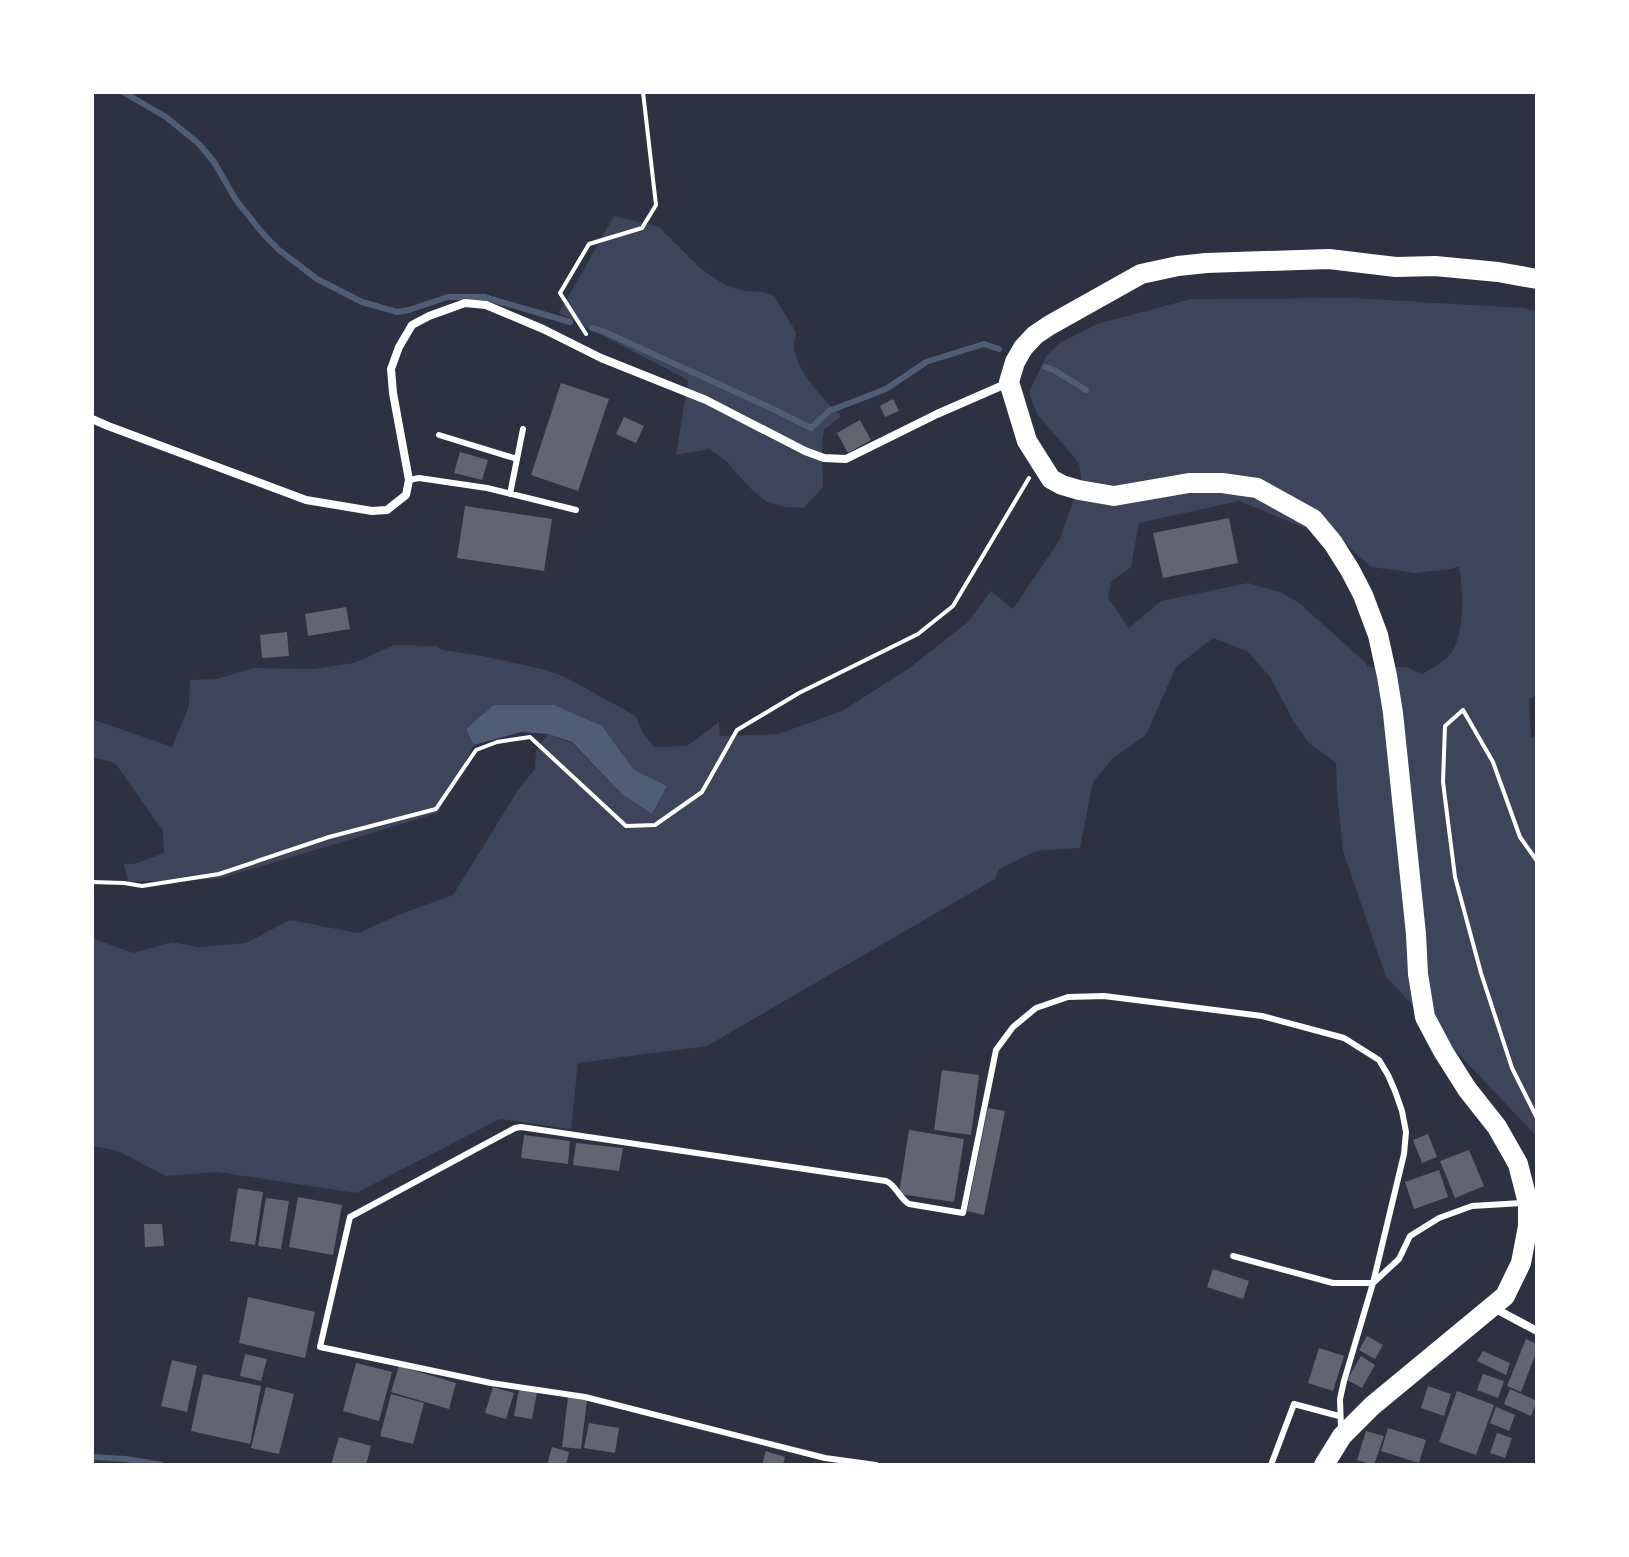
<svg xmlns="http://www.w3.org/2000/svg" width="1629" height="1557" viewBox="0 0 1629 1557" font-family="'Open Sans',sans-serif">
<rect width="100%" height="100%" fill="#2d3142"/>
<!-- green -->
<path fill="#3c4559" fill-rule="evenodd" d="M614,216l45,11 42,42 24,16 20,6 19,1 10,4 22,36c0,2 -2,12 -2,13 1,25 30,55 47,71l-17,14 -2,11 1,46 -19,21 -19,-1 -18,-5 -15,-12 -27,-30 -16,-11 -33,6 12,-75 -129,-67z
M1352,298l172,10 13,3v384l-8,4 2,38 6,-1v401l-151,-160 -43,-126 -6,-59 -1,-29 -27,-20 -15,-21 -24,-45 -23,-26 -34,-13 -37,29 -30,68 -32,22 -21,25 -13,66 -44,3 -37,18 -4,10 -288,167 -129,17 -7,66 -71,-10 -144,74 -138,-21 -52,4 -48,-25 -26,-5v-208l41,15 39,-11 26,5 48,-4 44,-23 68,13 43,-19 52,-19 65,-105 17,-21 1,-18 12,-17 24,9 50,51 12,-24 -33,-44 -135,3 8,16 -36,68 -219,66 -91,3 -4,-18h10l30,-11 -1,-22 -48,-68 -23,-6v-38l80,28 17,-41 1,-26 27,-1 36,-11 61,1 40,-6 40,-18 43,1 5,4 41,6 63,14 19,7 71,39 7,17 11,14 33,-1 32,-24 1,14 58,-2 64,-23 66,-42 60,-47 23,-31 22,18 46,-68 22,-62 -2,-16 -42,-49 -8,-22 17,-36 15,-14 36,-18 94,-25zM1239,501l108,44 24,22 44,6 36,-4 8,-3c4,25 6,62 -6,84 -6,11 -21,18 -31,24l-16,-7h-39l-1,-4 -68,-61 -18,-10 -32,-9 -87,18 -32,27 -21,-30 3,-16 20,-15 8,-44z"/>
<!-- water -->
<path fill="#4f5d75" d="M494,705h60l48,21 32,44 33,16 -15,28 -30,-20 -50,-52 -24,-8 -27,-2 -47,13 -8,-16z"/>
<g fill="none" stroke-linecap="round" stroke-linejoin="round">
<!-- stream -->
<path stroke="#4f5d75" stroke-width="6" d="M123,92l43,25 33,27 15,18 22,38 28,35 15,15 38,29 45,23 35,10 12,-2 39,-13h36l86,25
M592,328l13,4 168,77 38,19 18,-17 57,-22 40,-27 58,-18 15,5
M1045,367l9,3 32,20
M92,1457l34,2 36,6"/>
</g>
<!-- building -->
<path fill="#626471" d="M561,383l48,16 -31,92 -47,-16z
M893,399l6,12 -14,6 -5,-11z
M624,417l20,9 -8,17 -20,-9z
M860,420l11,20 -23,13 -11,-20z
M460,452l28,8 -6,20 -28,-7z
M465,506l87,13 -8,52 -87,-13z
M1229,518l9,45 -75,15 -10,-45z
M346,607l4,22 -42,7 -3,-22z
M287,632l2,24 -27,2 -2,-23z
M942,1070l37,5 -8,60 -37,-5z
M988,1108l17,3 -21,104 -17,-4z
M909,1130l55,9 -10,63 -55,-8z
M1428,1134l9,23 -15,6 -9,-23z
M524,1135l46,6 -2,23 -47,-6z
M576,1143l47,5 -4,23 -46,-6z
M1469,1150l15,36 -29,12 -15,-37z
M1439,1170l9,27 -34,12 -9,-27z
M238,1188l25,4 -8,53 -25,-4z
M298,1197l44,8 -9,50 -44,-8z
M266,1198l23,3 -8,48 -23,-3z
M144,1224h18l2,22 -19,1z
M1213,1269l36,12 -6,18 -36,-12z
M248,1297l67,15 -10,46 -66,-15z
M1367,1336l16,9 -8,14 -16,-9z
M1526,1339l11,5v6l-16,42 -14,-6z
M1319,1348l25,8 -11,35 -25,-8z
M1483,1351l27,12 -4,12 -29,-14z
M245,1354l22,5 -6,22 -21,-5z
M1361,1356l14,9 -13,23 -15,-8z
M172,1360l25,6 -10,46 -26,-6z
M356,1363l36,9 -13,49 -36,-10z
M399,1366l57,17 -7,26 -58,-17z
M203,1374l58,12 -11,58 -59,-13z
M1483,1374l21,7 -6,17 -21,-8z
M1428,1386l23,8 -7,22 -23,-8z
M266,1387l28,7 -15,60 -28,-6z
M493,1387l21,6 -8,26 -21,-6z
M519,1389l18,3 -5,27 -18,-3z
M1510,1389l27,12 -6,15 -27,-12z
M1457,1391l37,14 -18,50 -37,-13z
M391,1394l33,9 -11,41 -33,-8z
M568,1397l19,3 -6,49 -19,-2z
M1496,1407l19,8 -6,16 -19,-8z
M589,1423l30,5 -4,25 -31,-5z
M1388,1428l38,12 -7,23 -38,-12z
M1366,1431l18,5 -10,29 -17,-5z
M1497,1433l15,5 -7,20 -15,-5z
M339,1437l32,9 -5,19h-35z
M552,1447l17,5 -3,13h-19z
M766,1451l19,6 -2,8h-21z"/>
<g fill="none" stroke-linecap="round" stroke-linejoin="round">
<!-- path -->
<path stroke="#fff" stroke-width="4" d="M586,334l-26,-41 29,-49 53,-16 14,-23 -13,-113
M1537,861l-17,-24 -27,-75 -30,-52 -18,16 -2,56 12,95 26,96 31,95 25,50
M92,882l32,1 18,3 77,-12 110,-37 107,-28 40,-59 21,-8 33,-5 96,89 29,-1 47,-33 35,-62 62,-37 119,-59 35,-28 76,-128"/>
<!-- service -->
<path stroke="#fff" stroke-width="6" d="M439,435l78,24
M409,480l10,-2 68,10 89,22
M510,494l13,-65
M1233,1256l100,27h40l26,-24 11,-23 29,-18 33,-12 50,-3
M876,1465l-51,-7 -240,-61 -94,-14 -171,-36 30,-130 165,-89 6,-1 365,54c10,4 13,17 23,23l54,9 33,-163 17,-23 23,-19 32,-11 36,-1 158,20 82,22 35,22 9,15 7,16 7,20 4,21 -2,22 -31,129 -29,98 -4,18 1,29
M1271,1465l23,-61 45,12"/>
<!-- minor -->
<path stroke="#fff" stroke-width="8" d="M92,419l16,7 198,74 66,11 15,-1 19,-15 3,-15 -16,-87 -2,-24 8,-22 13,-22 17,-9 36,-13 21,2 57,24 58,29 105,42 99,51 19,7 22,1 91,-45 71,-31
M1492,1307l45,24"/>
<!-- primary -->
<path stroke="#fff" stroke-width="20" d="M1324,1465l18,-29 30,-30 133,-110 16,-33 7,-37v-23l-10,-39 -21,-37 -30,-38 -24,-38 -18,-34 -7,-43 -2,-40 -23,-221 -6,-37 -9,-41 -15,-40 -13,-25 -17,-27 -20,-24 -56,-31 -35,-5h-33l-75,13 -35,-6 -17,-5 -11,-6 -24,-38 -18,-59 6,-20 8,-14 12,-13 15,-10 91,-51 37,-8 28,-3 123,-4 67,8 39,-1 63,6 39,7"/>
</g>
<!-- border -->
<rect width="1629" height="1557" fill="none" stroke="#ffffff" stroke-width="188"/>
</svg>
